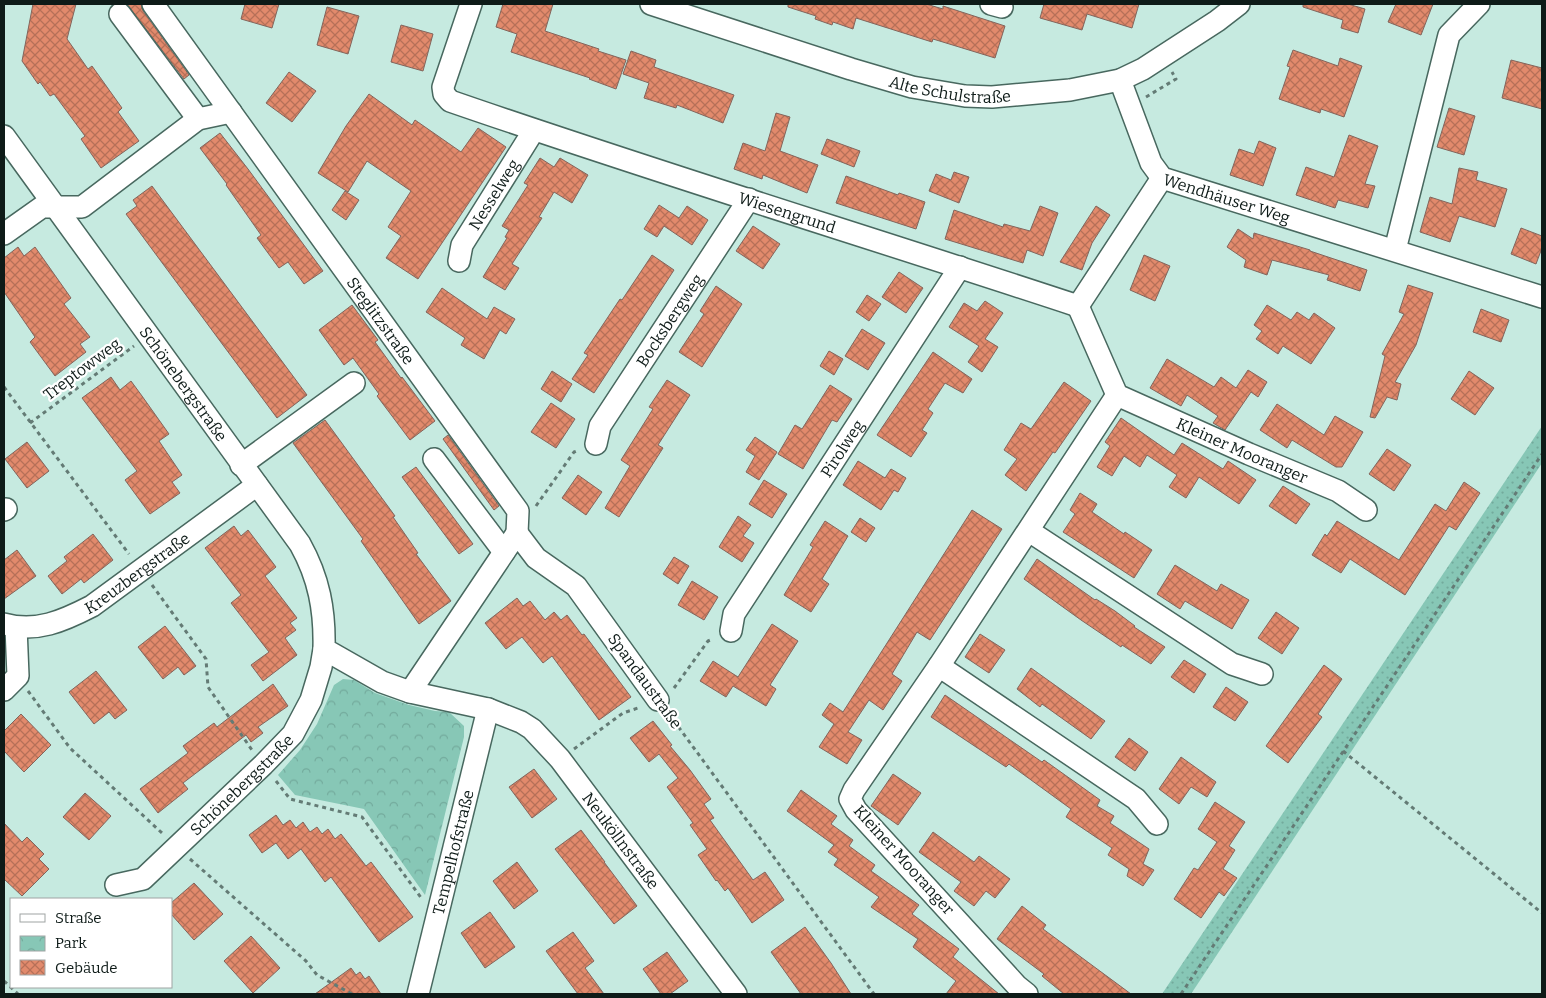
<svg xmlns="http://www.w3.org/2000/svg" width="1546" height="998" viewBox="0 0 1546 998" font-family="Bitter,serif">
<defs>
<pattern id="grass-dots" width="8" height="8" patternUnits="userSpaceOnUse" patternTransform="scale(1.25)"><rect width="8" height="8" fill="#87c7b6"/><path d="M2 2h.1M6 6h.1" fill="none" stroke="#73aa9c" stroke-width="1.8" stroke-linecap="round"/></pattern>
<pattern id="park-crowns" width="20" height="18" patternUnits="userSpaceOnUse" patternTransform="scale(1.25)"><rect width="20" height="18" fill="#87c7b6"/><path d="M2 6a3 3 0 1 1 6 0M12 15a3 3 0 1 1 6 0" fill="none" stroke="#73aa9c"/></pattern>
<pattern id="building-cross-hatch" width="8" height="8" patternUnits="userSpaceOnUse" patternTransform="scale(1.25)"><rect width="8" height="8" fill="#e28a6c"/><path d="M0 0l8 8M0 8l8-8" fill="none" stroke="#b67058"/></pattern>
</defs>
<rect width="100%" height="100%" fill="#c6eae0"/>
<!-- grass -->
<path fill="url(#grass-dots)" d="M1542,426v37l-351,531h-29z"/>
<!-- park -->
<path fill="url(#park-crowns)" d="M343,679l11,1 21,13 34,12 26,6 14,1 15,14v11l-39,158 -61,-86 -69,-14 -17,-20 22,-25 17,-26 17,-39z"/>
<!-- building -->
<path fill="url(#building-cross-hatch)" stroke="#82655c" d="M33,4h43l-9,35 21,30 4,-3 30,42 -4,4 21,29 -38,27 -20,-29 4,-3 -31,-42 -4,2 -10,-14 -2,2 -16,-23z
M127,4h14l2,7 46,64 -5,4z
M245,4h34l-7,24 -31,-9z
M503,4h50l-8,27 54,18 -1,2 28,9 -10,29 -27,-10 1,-1 -79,-26 6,-18 -21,-7z
M788,4h138l17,5v-3l62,20 -10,32 -62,-19 -1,3 -76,-24 -3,11 -20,-7 -1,3 -17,-6 1,-3 -28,-9z
M1044,4h95l-7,24 -45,-14 -5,16 -42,-12z
M1303,4h45l17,5 -7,24 -17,-5 2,-8 -40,-13z
M1396,4h37l-12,31 -33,-13z
M327,7l32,9 -11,38 -31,-9z
M401,25l32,9 -10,37 -32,-9z
M1293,50l45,16 2,-8 22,8 -18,51 -23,-8 -1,4 -41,-14 11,-32 -3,-1z
M631,51l25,9 -2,7 80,28 -11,28 -46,-18 -1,3 -32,-10 5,-15 -26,-9z
M1511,60l31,8v41l-40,-11z
M289,72l27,19 -24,31 -26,-19z
M369,94l43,31 3,-5 46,32 17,-24 28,19 -88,132 -32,-21 15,-22 -13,-9 23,-36 -44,-30 -19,31 -30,-19 28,-47z
M1449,108l26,8 -11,39 -27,-8z
M776,113l14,4 -10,34 38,14 -11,28 -44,-18 -1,4 -28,-10 9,-26 22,8z
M220,133l28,36 75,102 -19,13 -16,-22 -9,6 -22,-30 4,-3 -35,-50 1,-1 -27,-36z
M1349,135l29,11 -13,38 10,2 -7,22 -30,-8 -3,8 -39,-13 10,-28 28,10z
M827,139l33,12 -6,16 -33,-13z
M1259,141l17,7 -13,38 -33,-11 9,-26 15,5z
M540,158l14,9 6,-9 28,17 -16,28 -18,-11 -15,25 3,1 -30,46 7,4 -14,22 -22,-13 24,-39 -2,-1 4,-7 -7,-4 26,-41 -4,-2z
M1459,168l19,4 -2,8 31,9 -12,38 -36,-11 -9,26 -30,-10 10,-35 22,7z
M954,172l15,5 -10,26 -30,-12 7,-17 15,6z
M846,176l52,19 1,-2 26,9 -9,27 -80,-26z
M152,186l155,209 -30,23 -151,-204 11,-8 -4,-6z
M345,191l14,9 -13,20 -14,-10z
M659,205l20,13 8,-12 21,14 -16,25 -28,-19 -7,11 -13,-8z
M1040,206l18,7 -15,43 -16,-6 -4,13 -78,-24 9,-29 49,17 1,-3 26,7z
M1096,206l14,9 -18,28 -10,27 -22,-8z
M753,226l27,18 -17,25 -27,-18z
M1521,228l21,8v12l-6,16 -25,-10z
M1238,229l15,10 1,-6 56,17v1l57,19 -7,21 -33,-11 2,-5 -57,-15 -5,15 -23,-8 2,-7 -19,-13z
M18,247l6,9 11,-9 36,51 -7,6 26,33 -10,7 6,8 -31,24 -25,-34 5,-5 -31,-45v-34z
M652,255l22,15 -80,123 -22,-14 16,-24 -4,-2 36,-54 2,1z
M1144,255l26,11 -15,35 -25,-11z
M899,272l24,16 -17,25 -24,-16z
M1408,285l25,8 -17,52 -21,37 6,2 -4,16 -10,-3 -12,21 -5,-1 15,-61 -3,-2 22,-40 -5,-2z
M716,286l26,18 -40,63 -23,-15 25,-38 -4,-3z
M442,288l45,31 7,-12 21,12 -9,15 -6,-4 -16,29 -23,-14 4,-7 -39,-26z
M867,295l14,9 -12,17 -13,-9z
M985,301l18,12 -18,26 13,8 -16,25 -14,-10 11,-16 -30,-19 15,-24 13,8z
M352,305l26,35 -3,2 26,36 1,-1 33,44 -25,19 -33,-44 2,-2 -26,-36 -9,7 -25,-35z
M1267,305l24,15 6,-8 12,8 5,-7 21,15 -24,36 -28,-18 -5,8 -22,-15 6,-8 -8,-6z
M1481,309l28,11 -8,22 -28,-10z
M862,329l23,14 -17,27 -23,-14z
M829,351l14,8 -9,16 -14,-9z
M933,352l39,27 -9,14 -18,-10 -17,26 5,4 -11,17 5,3 -16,24 -34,-22z
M1167,359l47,28 7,-10 15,11 12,-18 19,12 -9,15 -7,-5 -26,38 -12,-7 5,-7 -31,-21 -6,11 -31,-18z
M552,371l20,13 -11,18 -20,-13z
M1469,371l25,17 -19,27 -24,-16z
M111,377l9,13 11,-9 11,15 27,38 -10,7 23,34 -10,7 8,11 -30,21 -25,-34 12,-9 -55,-73z
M667,380l23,15 -32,50 5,3 -44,69 -14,-9 25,-42 -9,-6 32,-51 -4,-2z
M1064,382l27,19 -36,52 -2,-1 -27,39 -21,-16 12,-16 -13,-9 17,-27 10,6z
M830,385l22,14 -15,23 -5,-2 -29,49 -25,-15 17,-29 7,4z
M551,403l24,16 -19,29 -25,-16z
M1277,404l47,31 11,-19 28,16 -21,35h-6l-44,-27 -5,8 -27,-18z
M1121,418l53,37 8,-12 41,26 5,-8 28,19 -17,24 -40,-27 -13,21 -17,-11 8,-12 -30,-20 -7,12 -16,-11 -12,20 -15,-9 13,-21 -5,-4z
M325,420l70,96 -2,1 25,36 -2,1 35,47 -32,23 -58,-83 2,-2 -70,-96z
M448,435l51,71 -5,4 -51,-71z
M755,437l22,15 -18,28 -13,-8 9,-16 -9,-6z
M27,442l22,29 -22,17 -22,-29z
M1387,449l24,16 -17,26 -25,-17z
M858,461l27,17 6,-9 15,9 -8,14 -4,-2 -13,20 -38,-25z
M416,467l57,77 -14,10 -57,-77z
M578,475l24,17 -16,23 -24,-17z
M764,480l23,14 -15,24 -23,-14z
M1464,482l16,11 -24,37 -7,-4 -44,69 -55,-36 -9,14 -29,-18 13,-21 2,2 10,-15 62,39 36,-56 11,7z
M1283,486l27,18 -14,20 -27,-18z
M1080,493l17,11 -5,8 32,22 1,-2 27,18 -18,28 -71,-46 12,-18 -5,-4z
M972,510l30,19 -72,111 -13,-8 -25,42 10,7 -19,29 -14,-10 -21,32 14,8 -15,24 -28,-17 15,-23 -12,-9 8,-12 13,9z
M738,516l13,9 -8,11 11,7 -12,19 -23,-15z
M860,518l15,10 -9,14 -15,-10z
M825,521l23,15 -26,43 7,5 -18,28 -27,-17 29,-48 -3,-2z
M234,526l7,10 7,-6 28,37 -11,9 32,42 -7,5 6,7 -11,8 12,17 -34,26 -12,-16 18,-13 -38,-49 10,-8 -36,-47z
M93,534l20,26 -29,23 -3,-4 -19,15 -14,-18 19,-15 -3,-4z
M17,550l19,26 -32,23v-39z
M674,557l15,9 -11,18 -15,-10z
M1037,559l58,41 1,-1 19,12 20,15 -1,1 31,20 -14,17 -29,-19 -1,2 -40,-27 -57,-41z
M1175,565l42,26 4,-7 28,16 -17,29 -47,-28 -5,8 -23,-15z
M692,581l26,16 -14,23 -26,-15z
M517,598l6,8 7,-5 15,19 9,-8 7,8 6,-5 15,20 2,-1 47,63 -32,23 -47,-64 -9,7 -21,-26 -16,12 -21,-26z
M1276,612l23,16 -17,26 -24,-16z
M772,624l26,17 -28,44 6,4 -10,17 -33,-20 -7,11 -26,-16 13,-20 25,16z
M165,626l31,40 -12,9 -6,-8 -15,12 -25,-32z
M980,634l25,16 -16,23 -24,-16z
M1184,660l22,14 -12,19 -23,-16z
M1324,665l18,14 -24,35 4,3 -34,46 -22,-17z
M1031,668l74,53 -14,18 -49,-35 -2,3 -23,-18z
M96,671l31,39 -12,9 -6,-7 -15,12 -25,-32z
M273,684l15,22 -30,21 5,6 -12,9 -5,-7 -63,48 5,6 -30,24 -18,-24 48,-36 -5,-7 31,-23 3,4z
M1226,687l22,15 -13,19 -22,-14z
M945,695l97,67 2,-2 56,40 -3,6 17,10 -4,7 39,26 -6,15 11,6 -11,16 -16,-10 2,-7 -21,-14 4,-7 -46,-31 5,-8 -62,-45 -3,3 -75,-50z
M21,714l30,31 -27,27 -20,-21v-20z
M653,721l19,24 -2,1 20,24 21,29 -7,5 10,14 -4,2 43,60 12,-8 19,28 -32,23 -24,-35 -3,3 -8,-11 -1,1 -18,-26 9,-6 -17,-24 3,-2 -26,-36 11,-9 -19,-24 -10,8 -19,-24z
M1129,738l19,14 -13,19 -20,-14z
M1181,757l35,25 -9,15 -16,-10 -12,17 -20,-15z
M534,769l23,30 -25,19 -23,-31z
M893,774l28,19 -23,32 -27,-19z
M801,790l36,26 -6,8 22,16 -4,6 26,19 -4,6 48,34 -7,9 47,35 -6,8 46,37h-53l10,-13 -43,-34 5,-8 -47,-32 8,-10 -45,-32 4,-6 -10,-7 6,-7 -47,-34z
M85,793l26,23 -22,24 -26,-23z
M1215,802l30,20 -16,24 6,4 -12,19 14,9 -13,18 -5,-4 -18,26 -27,-19 20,-31 4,2 19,-28 -19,-13z
M276,815l7,10 7,-5 6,8 7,-6 7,10 7,-5 5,7 6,-5 7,10 6,-5 25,32 5,-4 42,55 -34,25 -48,-65 -6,5 -24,-33 -13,10 -12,-16 -14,10 -13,-18z
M4,823l18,19 5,-5 17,17 -5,5 10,10 -27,27 -18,-17z
M581,830l24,32h-1l33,44 -23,18 -59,-75z
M933,832l41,30 5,-6 31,23 -15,19 -9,-7 -12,15 -20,-15 7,-9 -42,-30z
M517,862l21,29 -24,18 -21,-28z
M194,883l29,31 -29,26 -23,-26v-11z
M1022,906l24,19 -3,4 88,65h-67l-22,-18 2,-2 -47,-35z
M490,912l25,35 -30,21 -24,-35z
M805,927l26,36 20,31h-50l-30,-42z
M573,932l21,29 -9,7 19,26h-26l-32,-43z
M251,936l29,32 -27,25 -29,-32z
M667,952l21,29 -18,13h-9l-18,-25z
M351,968l5,7 4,-3 5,7 4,-3 12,18h-66z"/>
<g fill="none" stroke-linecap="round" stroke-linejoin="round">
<!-- minor casing -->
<g stroke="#48685f" stroke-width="24">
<g id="minor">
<path id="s1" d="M153,4l365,507 -1,22"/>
<path id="s2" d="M471,4l-28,83 1,7 6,7c208,72 419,136 628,205l84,-128"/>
<path id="s3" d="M651,4l200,65 61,18 53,9 27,1 78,-7 50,-10 23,-11 20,-13 54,-35 22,-17"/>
<path d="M991,4l11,3"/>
<path d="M120,14l78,105"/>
<path id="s4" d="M1120,80l31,83 11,15 380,119"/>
<path id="s5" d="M4,136l296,408c19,34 25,66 24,105l58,33 28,10 78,17 33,13 11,7 28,30 176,235"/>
<path d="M4,234l38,-27h40l116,-88 33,-7"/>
<path d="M1395,250l54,-215 30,-31"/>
<path id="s6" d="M459,261l3,-16 72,-115"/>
<path id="s7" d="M1078,306l39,89 132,59 89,37 28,19"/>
<path id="s8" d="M596,444l4,-18 149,-227"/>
<path d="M434,459l70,93"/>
<path d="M241,465l113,-82"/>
<path d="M4,510l2,-1"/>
<path d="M1029,531l203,133 30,10"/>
<path id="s9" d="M4,624c32,9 59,-3 88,-18l165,-121"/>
<path id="s10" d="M731,631l3,-17 226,-347"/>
<path d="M939,666l197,133 21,25"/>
<path d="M4,690l14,-14 -2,-49"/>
<path d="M410,692l107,-159 19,25 40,28 82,114"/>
<path id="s11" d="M116,885l27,-6 120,-114 30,-31 18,-34 10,-33 3,-18"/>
<path id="s12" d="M418,994l70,-285"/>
<path d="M1027,994l-10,-8 -161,-176 -6,-11 4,-9 85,-124 178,-271"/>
</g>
</g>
<!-- path -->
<path stroke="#647b75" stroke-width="3" stroke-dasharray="4 4" stroke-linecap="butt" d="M1146,97l30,-18 -4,-7
M4,387l125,167
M30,423l104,-77
M536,506l38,-54 5,-2
M152,585l54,74 2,28 44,63
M674,688l34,-47 5,-2
M28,691l42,57 92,85
M669,714l205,280
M574,749l49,-36 18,-6
M1343,751l199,162
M276,781l14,18 72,18 60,82
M190,859l116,102 11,14 35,19
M4,981l14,13
M1181,994l361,-540"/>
<!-- minor -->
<use href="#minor" stroke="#fff" stroke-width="21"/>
</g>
<g text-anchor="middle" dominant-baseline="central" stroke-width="4.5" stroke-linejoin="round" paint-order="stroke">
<!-- street labels -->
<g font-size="16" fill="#0e1b18" stroke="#fff">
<text stroke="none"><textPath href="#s3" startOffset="312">Alte Schulstraße</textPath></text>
<text stroke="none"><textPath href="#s6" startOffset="76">Nesselweg</textPath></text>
<text stroke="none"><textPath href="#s4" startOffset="175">Wendhäuser Weg</textPath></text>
<text stroke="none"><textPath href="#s2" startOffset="459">Wiesengrund</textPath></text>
<text stroke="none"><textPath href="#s1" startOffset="390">Steglitzstraße</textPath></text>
<text stroke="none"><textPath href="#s8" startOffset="145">Bocksbergweg</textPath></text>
<text transform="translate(82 369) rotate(-37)">Treptowweg</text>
<text stroke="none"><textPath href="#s5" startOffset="306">Schönebergstraße</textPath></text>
<text stroke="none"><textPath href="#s10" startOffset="215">Pirolweg</textPath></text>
<text stroke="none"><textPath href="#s7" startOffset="234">Kleiner Mooranger</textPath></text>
<text stroke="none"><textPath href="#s9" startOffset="148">Kreuzbergstraße</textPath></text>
<text transform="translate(645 681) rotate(54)">Spandaustraße</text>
<text stroke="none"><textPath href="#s11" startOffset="164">Schönebergstraße</textPath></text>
<text stroke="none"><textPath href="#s5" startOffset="981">Neuköllnstraße</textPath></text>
<text stroke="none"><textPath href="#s12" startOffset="146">Tempelhofstraße</textPath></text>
<text transform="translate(904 860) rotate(48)">Kleiner Mooranger</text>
</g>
</g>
<!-- border -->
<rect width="1546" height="998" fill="none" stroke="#0e1b18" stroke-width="10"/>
<!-- legend -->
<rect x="10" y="898" width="162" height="90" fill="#ffffff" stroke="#9fa4a3"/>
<rect x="20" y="914" width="25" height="8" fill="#ffffff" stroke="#9fa4a3"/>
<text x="55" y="923" font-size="15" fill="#0e1b18">Straße</text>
<rect x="20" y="936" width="25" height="15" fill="url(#park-crowns)" stroke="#9fa4a3"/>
<text x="55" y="948" font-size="15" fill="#0e1b18">Park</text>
<rect x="20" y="960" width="25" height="15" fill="url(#building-cross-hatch)" stroke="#9fa4a3"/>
<text x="55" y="973" font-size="15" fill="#0e1b18">Gebäude</text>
</svg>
